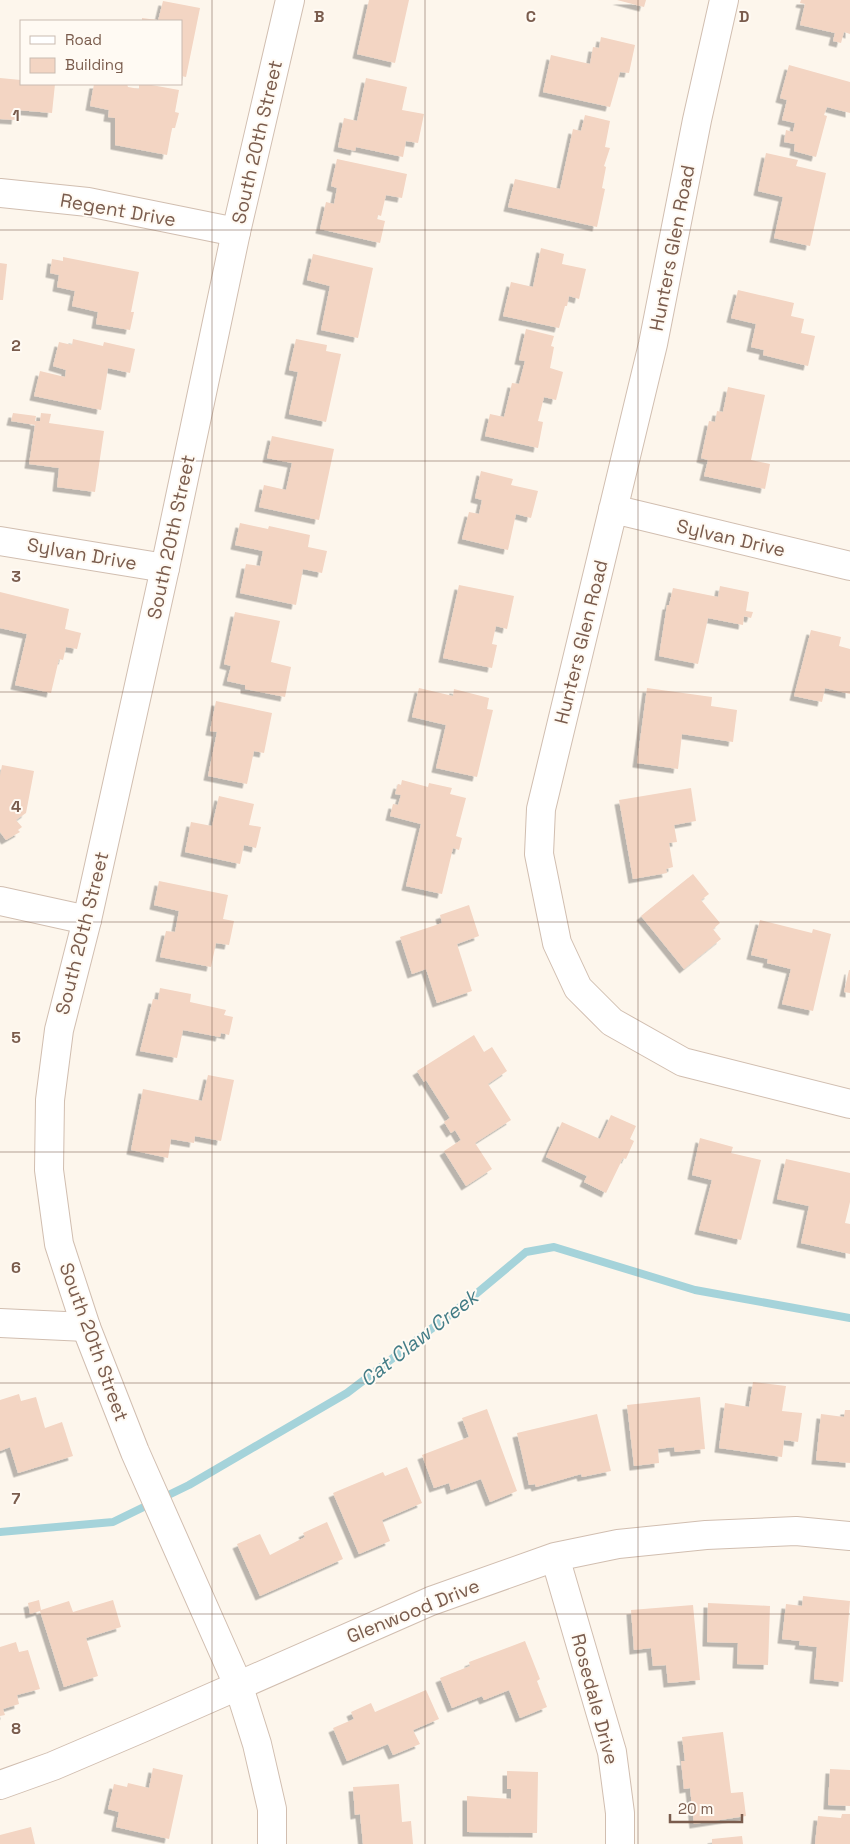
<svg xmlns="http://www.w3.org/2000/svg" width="850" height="1844" viewBox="0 0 850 1844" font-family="'Space Grotesk',sans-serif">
<defs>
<filter id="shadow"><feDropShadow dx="-4.5" dy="4.5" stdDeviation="0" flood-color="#0004"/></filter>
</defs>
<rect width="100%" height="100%" fill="#fdf6ec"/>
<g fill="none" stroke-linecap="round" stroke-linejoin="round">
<!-- stream -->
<path stroke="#a5d3da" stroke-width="8" d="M0,1532l113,-10 76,-37 158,-92 117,-89 62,-52 28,-5 141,43 155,28"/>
</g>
<!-- building -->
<path fill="#f3d5c3" filter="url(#shadow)" d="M369,0h40l-14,63 -38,-9z
M617,0h29l-2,7z
M801,0h49v34l-6,-2 -3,11 -8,-2 2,-8 -35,-8 5,-21 -5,-1z
M163,1l37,7 -14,69 -5,-1v-55h-23z
M142,18l15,2v1h-15z
M601,37l34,8 -6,28 -9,-1 -10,35 -67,-15 8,-37 39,9 3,-17 6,1z
M789,65l61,17v31l-23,-6 -3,8 3,1 -11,41 -22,-6 1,-7 -11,-2 2,-12 7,2 2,-9 -13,-3 5,-20 -7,-2z
M0,78l21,2v4h34l-3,29 -35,-3 -1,10 -16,-1z
M366,78l41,9 -5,23 22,4 -6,29 -12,-2 -3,16 -47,-10 -1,4 -17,-4 6,-29 13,3z
M94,84h33l1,3 11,2v-5h7l33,6 -4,22 4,1 -4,15h-3l-5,27 -52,-10v-27l-7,-1 1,-7 -19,-4z
M585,115l25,6 -5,26 5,1 -6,18 2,1 -4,21 3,1 -8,38 -89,-20 7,-28 45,10 13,-60 8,2z
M766,153l32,7 -2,6 30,7 -16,73 -36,-8 9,-41 -25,-6z
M337,159l70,15 -5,24 -16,-3 -5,21 -3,-1 -1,4 8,2 -5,22 -60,-14 6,-27 8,2 3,-16 -6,-2z
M541,248l23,6 -2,10 24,5 -7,30 -10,-3 -2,10h-2l-6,22 -56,-12 8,-34 22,5z
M313,254l60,14 -15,70 -37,-8 9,-44 -23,-6z
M63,257l76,15 -8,40h3l-4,18 -34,-6 2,-12 -26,-6 3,-15 -18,-4 2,-12 -9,-2 2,-14 11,2z
M0,263l7,1 -4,36h-3z
M738,290l56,13 -3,13 13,3 -3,14 14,3 -7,30 -45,-11 1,-5 -13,-3 5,-23 -25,-6z
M526,329l28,7 -3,10 3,1 -4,21 13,4 -7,28 -12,-3 -6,24 5,1 -5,26 -53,-12 5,-22 14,3 8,-34 7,1 6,-23 -6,-1z
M73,339l30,7 1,-4 31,7 -5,24 -22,-5 -7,42 -67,-14 6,-25 25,6 1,-7 -13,-4 6,-24 13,3z
M296,339l31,6 -1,6 15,3 -15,68 -37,-8 9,-42 -9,-2z
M728,387l37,8 -14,65 19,4 -5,25 -61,-13 4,-16 -7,-2 8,-37 6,1 2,-11 6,1z
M13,413l23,3 -1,5h5l1,-8 10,1 -2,9 55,8 -9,61 -38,-5 2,-19 -30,-4 6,-39 -24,-4z
M272,436l62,13 -15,71 -60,-13 5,-22 22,5 6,-27 -25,-5z
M481,471l32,8 -2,6 27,6 -7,27 -15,-4 -8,36 -46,-11 7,-27 10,2 3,-14 -7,-2z
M240,523l28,6 1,-3 41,9 -2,12 19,4 -5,22 -19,-4 -7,36 -56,-12 6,-29 14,2 3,-15 -28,-6z
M459,585l55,11 -7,33 -11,-3 -4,18 5,1 -5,23 -49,-10z
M720,586l29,6 -3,19 7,1 -2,6 -7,-2 -1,9 -35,-7 -10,46 -39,-8 8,-51h2l4,-17 45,9z
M0,592l69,17 -4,20 16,4 -4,16 -11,-2 -3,13 -4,-1 -8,34 -36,-8 12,-51 -27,-6z
M235,612l45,9 -9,41 20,5 -6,30 -40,-8v-4l-18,-4 4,-15 -7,-2z
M811,630l30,7 -2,9 11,3v45l-25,-6 -3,14 -28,-6z
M419,688l34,8 1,-7 35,9 -2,11 6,1 -16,67 -41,-9 10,-43 -34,-8z
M647,688l65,9 -1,9 26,4 -4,32 -51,-8 -4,35 -41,-6z
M216,701l56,12 -8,40 -10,-2 -7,33 -39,-8 9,-44 -7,-1z
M2,765l32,6 -8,42 -10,7 6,7 -4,3 2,2 -14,8 -6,-8v-56z
M402,780l26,7 1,-4 23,5 -2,6 16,4 -10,38 6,2 -3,12 -6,-2 -11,46 -36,-8 15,-62 -31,-8 3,-12 5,1 3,-10 -6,-1 3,-10 3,1z
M691,788l5,33 -22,4 3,17 -8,1 4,24 -7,2 1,4 -34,6 -14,-79z
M219,796l35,8 -5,21 12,2 -5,21 -12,-3 -4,19 -55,-12 6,-30 21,4z
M693,874l16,20 -8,6 19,23 -7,6 8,10 -37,30 -43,-53z
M159,881l69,14 -5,24 11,2 -5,24 -13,-2 -5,24 -51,-10 6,-26 9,1 4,-21 -25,-6z
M469,905l10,31 -22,8 15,47 -35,12 -11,-34 -14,5 -12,-37 42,-14 -2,-8z
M760,920l52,13 1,-4 18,5 -18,77 -31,-7 9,-35 -24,-6 1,-4 -17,-4z
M849,970h1v23l-6,-1z
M160,988l31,6 -1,8 36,8 -2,5 9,2 -4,18 -8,-2 -1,4 -37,-7 -6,28 -37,-7 13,-52 5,1z
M474,1035l10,17 8,-5 15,24 -19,13 23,36 -36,23 17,26 -26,17 -22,-35 17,-11 -6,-10 -4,3 -7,-11 6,-4 -24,-38 -2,2 -7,-11z
M208,1075l26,5 -13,61 -26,-5 -1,7 -23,-4 -3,19 -37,-8 12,-61 59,12z
M611,1115l25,11 -6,13 4,2 -8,18 -3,-1 -17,35 -22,-11 3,-6 -41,-19 16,-35 38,17z
M700,1138l33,9 -2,6 30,7 -20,80 -42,-10 13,-50 -20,-5z
M786,1159l64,14v29l-5,21 5,1v30l-49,-11 8,-37 -32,-7z
M753,1382l33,4 -4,25 20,2 -4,29 -14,-2 -2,17 -63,-9 6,-45 24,4z
M19,1394l2,7 15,-4 9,31 17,-6 11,34 -55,17 -8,-26 -10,4v-51z
M700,1397l5,52 -30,3 -1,-5 -16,2 1,14 -25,3 -7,-61z
M487,1409l30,82 -27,11 -9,-23 -30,11 -2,-7 -15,5 -12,-33 47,-18 -7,-19z
M845,1410h5v53l-34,-3 5,-46 23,3z
M597,1414l14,57 -29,6 -1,-3 -45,13 -1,-3 -6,1 -12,-52z
M407,1467l15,36 -40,17 8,21 -31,13 -26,-61 50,-21 2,4z
M327,1522l16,37 -83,37 -23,-52 23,-10 10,21 35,-18 -2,-4z
M803,1596l47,5 -7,81 -29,-3 3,-32 -18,-2 1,-4 -18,-2 4,-35 16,2z
M39,1600l2,10 28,-9 4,11 40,-12 8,27 -35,11 12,38 -34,11 -24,-76 -10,3 -2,-11z
M708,1603l62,3 -2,59 -31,-1 1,-21 -31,-1z
M693,1605l7,75 -32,3 -2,-18 -13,1 -2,-18 -17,2 -3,-40z
M525,1641l15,38 -3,2 10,26 -27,11 -11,-28 -25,10 -2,-4 -30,12 -12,-30 30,-12 -1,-4z
M16,1642l3,10 9,-2 12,39 -23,6 2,9 -16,5 2,6 -5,1v-69z
M426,1690l13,29 -26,11 7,14 -27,11 -5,-11 -41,17 -14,-33 21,-9 -3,-7 20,-9 4,9z
M723,1732l8,61 12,-1 3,24 -52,8 -4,-36 -6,1 -3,-28h4l-3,-24z
M153,1768l30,7 -14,64 -53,-12 3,-15 -11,-3 6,-25 13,3 1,-4 21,5z
M830,1769l20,1v36l-22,-1z
M507,1771l31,1 -1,61 -70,-1v-36l44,3v-10h-4z
M399,1784l3,38 9,-1 2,23h-50l-3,-30 -5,1 -2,-28z
M842,1814h8v30h-35l3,-28 23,2z
M31,1827l4,17h-35v-9z
M742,1836l1,8h-31v-5z"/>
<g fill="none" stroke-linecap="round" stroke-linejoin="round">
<!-- minor casing -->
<g stroke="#d1beb0" stroke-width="30">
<path id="minor" d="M724,0l-27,120 -44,224 -112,465 -2,45 18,89 21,45 34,34 71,40 167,42
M0,193l88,9 148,30
M613,509l237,57
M0,541l165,27
M0,901l87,19
M0,1323l86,4
M555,1557l57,195 8,61v31
M0,1785l53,-19 89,-38 289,-127 124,-44 63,-13 88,-9 90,-4 54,5"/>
</g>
<!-- tertiary casing -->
<g stroke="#d1beb0" stroke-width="30">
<path id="tertiary" d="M272,1844v-35l-15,-65 -18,-57 -104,-235 -49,-125 -27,-83 -10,-74 1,-70 9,-70 28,-110 78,-352 71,-336 54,-232"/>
</g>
<!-- minor -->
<use href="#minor" stroke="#fff" stroke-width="28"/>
<!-- tertiary -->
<use href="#tertiary" stroke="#fff" stroke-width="28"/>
</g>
<!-- grid -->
<path fill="none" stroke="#7a5c4d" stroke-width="1" stroke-opacity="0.55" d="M212,0v1844M425,0v1844M638,0v1844M0,230h850M0,461h850M0,692h850M0,922h850M0,1152h850M0,1383h850M0,1614h850"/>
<g text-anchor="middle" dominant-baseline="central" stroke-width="4" stroke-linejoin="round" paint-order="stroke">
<!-- street labels -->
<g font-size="19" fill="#7a5c4d" stroke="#fffaf3">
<text transform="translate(257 142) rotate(-77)">South 20th Street</text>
<text transform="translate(118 210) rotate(10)">Regent Drive</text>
<text transform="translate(672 248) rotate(-79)">Hunters Glen Road</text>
<text transform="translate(171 537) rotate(-78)">South 20th Street</text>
<text transform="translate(731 538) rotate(13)">Sylvan Drive</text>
<text transform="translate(82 554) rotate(10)">Sylvan Drive</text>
<text transform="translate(581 642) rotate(-76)">Hunters Glen Road</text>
<text transform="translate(82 933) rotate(-76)">South 20th Street</text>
<text transform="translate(94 1342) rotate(70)">South 20th Street</text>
<text transform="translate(413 1611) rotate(-22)">Glenwood Drive</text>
<text transform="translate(595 1699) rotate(75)">Rosedale Drive</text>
</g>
<!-- water labels -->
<g font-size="20" font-style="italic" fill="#437c86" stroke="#fffaf3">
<text transform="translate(419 1338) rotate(-38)">Cat Claw Creek</text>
</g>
</g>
<g font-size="16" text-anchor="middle" font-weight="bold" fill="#7a5c4d" stroke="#fffaf3" stroke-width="4" stroke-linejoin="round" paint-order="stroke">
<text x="319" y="22">B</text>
<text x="531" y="22">C</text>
<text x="744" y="22">D</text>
<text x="16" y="121">1</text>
<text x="16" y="351">2</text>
<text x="16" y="582">3</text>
<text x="16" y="812">4</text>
<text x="16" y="1043">5</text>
<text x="16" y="1273">6</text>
<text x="16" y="1504">7</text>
<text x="16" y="1734">8</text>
</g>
<!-- legend -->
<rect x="20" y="20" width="162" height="65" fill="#fffaf3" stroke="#cabbb1"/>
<rect x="30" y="36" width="25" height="8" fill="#ffffff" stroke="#cabbb1"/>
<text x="65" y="45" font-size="15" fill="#7a5c4d">Road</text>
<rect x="30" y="58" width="25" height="15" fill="#f3d5c3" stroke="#cabbb1"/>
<text x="65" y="70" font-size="15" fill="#7a5c4d">Building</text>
<!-- scale -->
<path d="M670 1814v8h72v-8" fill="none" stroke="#7a5c4d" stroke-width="2.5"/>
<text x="678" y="1814" font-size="15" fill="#7a5c4d" stroke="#fffaf3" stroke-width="4" paint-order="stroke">20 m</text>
</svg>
